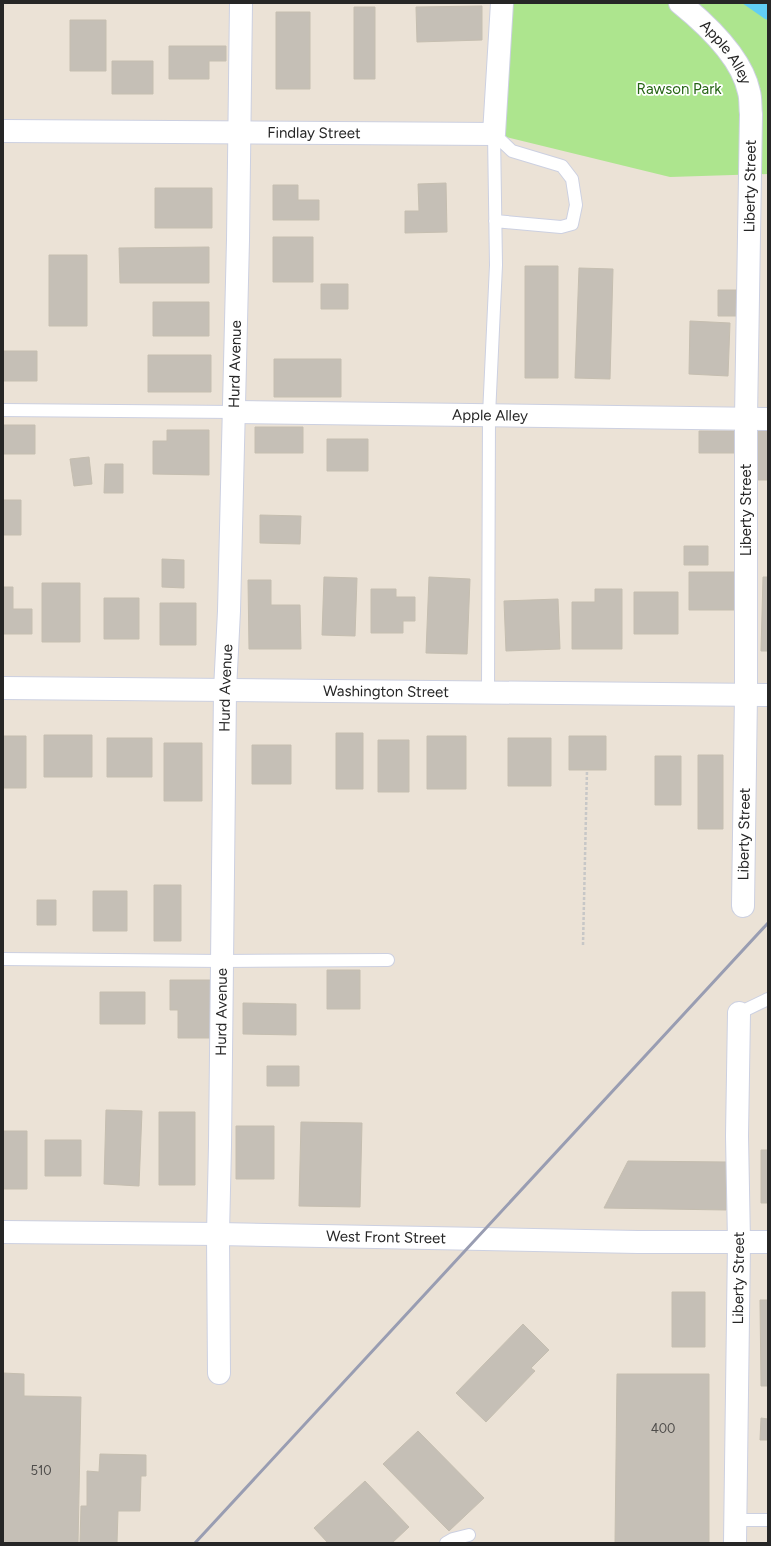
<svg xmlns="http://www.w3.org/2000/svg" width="771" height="1546" viewBox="0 0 771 1546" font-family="Figtree,sans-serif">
<rect width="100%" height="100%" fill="#ebe2d6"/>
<!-- green -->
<path fill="#ade58e" d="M502,3h266v171l-98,3 -176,-43z"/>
<!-- water -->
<path fill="#61cef5" d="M742,3h26v17l-3,-1z"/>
<!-- building -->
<path fill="#c5bfb6" stroke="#c5beb0" d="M482,6v34l-65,2 -1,-35z
M354,7h21v72h-21z
M276,12h34v77h-34z
M70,20h36v51h-36z
M169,46h57v15h-17v18h-40z
M112,61h41v33h-41z
M446,183l1,49 -42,1v-22h14l-1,-27z
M273,185h25v15h21v20h-46z
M155,188h57v40h-57z
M273,237h40v45h-40z
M209,247v36h-89l-1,-35z
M49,255h38v71h-38z
M525,266h33v112h-33z
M579,268l34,1 -3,110 -35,-1z
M321,284h27v25h-27z
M718,290h20v26h-20z
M153,302h56v34h-56z
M690,321l40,2 -2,53 -39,-2z
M3,351h34v30h-34z
M148,355h63v37h-63z
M274,359h67v38h-67z
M3,425h32v29h-32z
M255,427h48v26h-48z
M167,430h42v45l-56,-1v-33h14z
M699,431h41v22h-41z
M758,431h10v49h-10z
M327,439h41v32h-41z
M89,457l3,27 -18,2 -4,-27z
M105,464h18v29h-19z
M3,500h18v35h-18z
M260,515l41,1 -1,28 -40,-1z
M684,546h24v19h-24z
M162,559l22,1v28l-22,-1z
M689,572h48v38h-48z
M324,577l33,1 -2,58 -33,-1z
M429,577l41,2 -3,75 -41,-1z
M763,577h5v74h-7z
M248,580h23v25h29l1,44h-52z
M42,583h38v59h-38z
M3,587h10v22h19v25h-29z
M371,589h25v8h19v24h-12v12h-32z
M595,589h27v60h-50v-47h23z
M634,592h44v42h-44z
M104,598h35v41h-35z
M558,599l2,50 -54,2 -2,-50z
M160,603h36v42h-36z
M336,733h27v56h-27z
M44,735h48v42h-48z
M3,736h23v52h-23z
M427,736h39v53h-39z
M569,736h37v34h-37z
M107,738h45v39h-45z
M508,738h43v48h-43z
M378,740h31v52h-31z
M164,743h38v58h-38z
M252,745h39v39h-39z
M698,755h25v74h-25z
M655,756h26v49h-26z
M154,885h27v56h-27z
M93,891h34v40h-34z
M37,900h19v25h-19z
M327,970h33v39h-33z
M170,980h41v58h-33v-28h-8z
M100,992h45v32h-45z
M243,1003l53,1v31l-53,-1z
M267,1066h32v20h-32z
M106,1110l36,1 -3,75 -35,-2z
M159,1112h36v73h-36z
M301,1122l61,1 -2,84 -61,-1z
M236,1126h38v53h-38z
M3,1131h24v58h-24z
M45,1140h36v36h-36z
M761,1150h7v53h-7z
M628,1161l98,1v48l-122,-2z
M672,1292h33v55h-33z
M760,1300h8v86h-7z
M523,1324l26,26 -18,18 4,3 -49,51 -30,-29z
M3,1373l21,1v22l57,1 -3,146h-75z
M617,1374h92v169h-94z
M761,1418l7,1v21h-8z
M418,1431l66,67 -35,33 -66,-67z
M100,1454l46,1v21h-5l-1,35h-22l-1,32h-37l1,-37h6v-35l12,1z
M365,1481l44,46 -17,16h-64l-14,-15z"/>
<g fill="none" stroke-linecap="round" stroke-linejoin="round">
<!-- service casing -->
<g stroke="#ccd0e1" stroke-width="14">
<path id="service" d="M494,134l18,17 50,15 10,13 4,26 -4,19 -11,3 -66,-6
M3,410l231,2
M488,692l1,-277 7,-150 -2,-131
M3,959l219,2 166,-1
M739,1013l29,-14
M736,1520h32
M446,1543l7,-4 16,-4"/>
</g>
<!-- minor casing -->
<g stroke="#ccd0e1" stroke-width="24">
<g id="minor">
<path id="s1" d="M680,3c26,21 62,55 69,89 2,7 1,15 2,22l-5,304v276l-3,212"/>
<path id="s2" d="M3,131l491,3 8,-131"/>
<path id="s3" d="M234,412l534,7"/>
<path id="s4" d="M3,688l765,7"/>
<path id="s5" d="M219,1373l-1,-139 2,-89 5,-455 4,-79 9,-371 3,-237"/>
</g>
</g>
<!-- tertiary casing -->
<g stroke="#ccd0e1" stroke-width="24">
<g id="tertiary">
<path id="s6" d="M3,1232l215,2 420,8h130"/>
<path id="s7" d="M735,1543l4,-301 -2,-106 2,-123"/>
</g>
</g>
<!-- path -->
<path stroke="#c7c7c7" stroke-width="2.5" stroke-dasharray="3 2" stroke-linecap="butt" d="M583,945l4,-175"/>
<!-- service -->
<use href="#service" stroke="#fff" stroke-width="12"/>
<!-- minor -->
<use href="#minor" stroke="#fff" stroke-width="22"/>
<!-- tertiary -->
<use href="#tertiary" stroke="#fff" stroke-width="22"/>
<!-- rail -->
<path stroke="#999db2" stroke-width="3" d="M195,1543l573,-620"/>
</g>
<g text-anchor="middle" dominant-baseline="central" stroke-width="3.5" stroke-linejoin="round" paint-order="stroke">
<!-- number labels -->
<g font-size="13" fill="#4e4c4a">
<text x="663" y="1428">400</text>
<text x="41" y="1470">510</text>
</g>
<!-- street labels -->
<g font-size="15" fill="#262626" stroke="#fff">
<text stroke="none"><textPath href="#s1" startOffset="68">Apple Alley</textPath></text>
<text stroke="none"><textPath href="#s2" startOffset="311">Findlay Street</textPath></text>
<text transform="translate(750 186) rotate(-89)">Liberty Street</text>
<text stroke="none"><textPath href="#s5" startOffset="1009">Hurd Avenue</textPath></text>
<text stroke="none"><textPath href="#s3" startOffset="256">Apple Alley</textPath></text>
<text transform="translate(746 510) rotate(-90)">Liberty Street</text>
<text stroke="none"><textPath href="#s5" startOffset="685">Hurd Avenue</textPath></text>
<text stroke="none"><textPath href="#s4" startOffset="383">Washington Street</textPath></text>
<text transform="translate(744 834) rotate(-89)">Liberty Street</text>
<text stroke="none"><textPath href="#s5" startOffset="361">Hurd Avenue</textPath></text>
<text stroke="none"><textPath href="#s6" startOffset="383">West Front Street</textPath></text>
<text stroke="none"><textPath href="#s7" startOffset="265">Liberty Street</textPath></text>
</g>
<!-- park labels -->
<g font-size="15" fill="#266515" stroke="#fff">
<text x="679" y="89">Rawson Park</text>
</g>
</g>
<!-- border -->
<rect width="771" height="1546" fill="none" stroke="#262626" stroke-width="8"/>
</svg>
